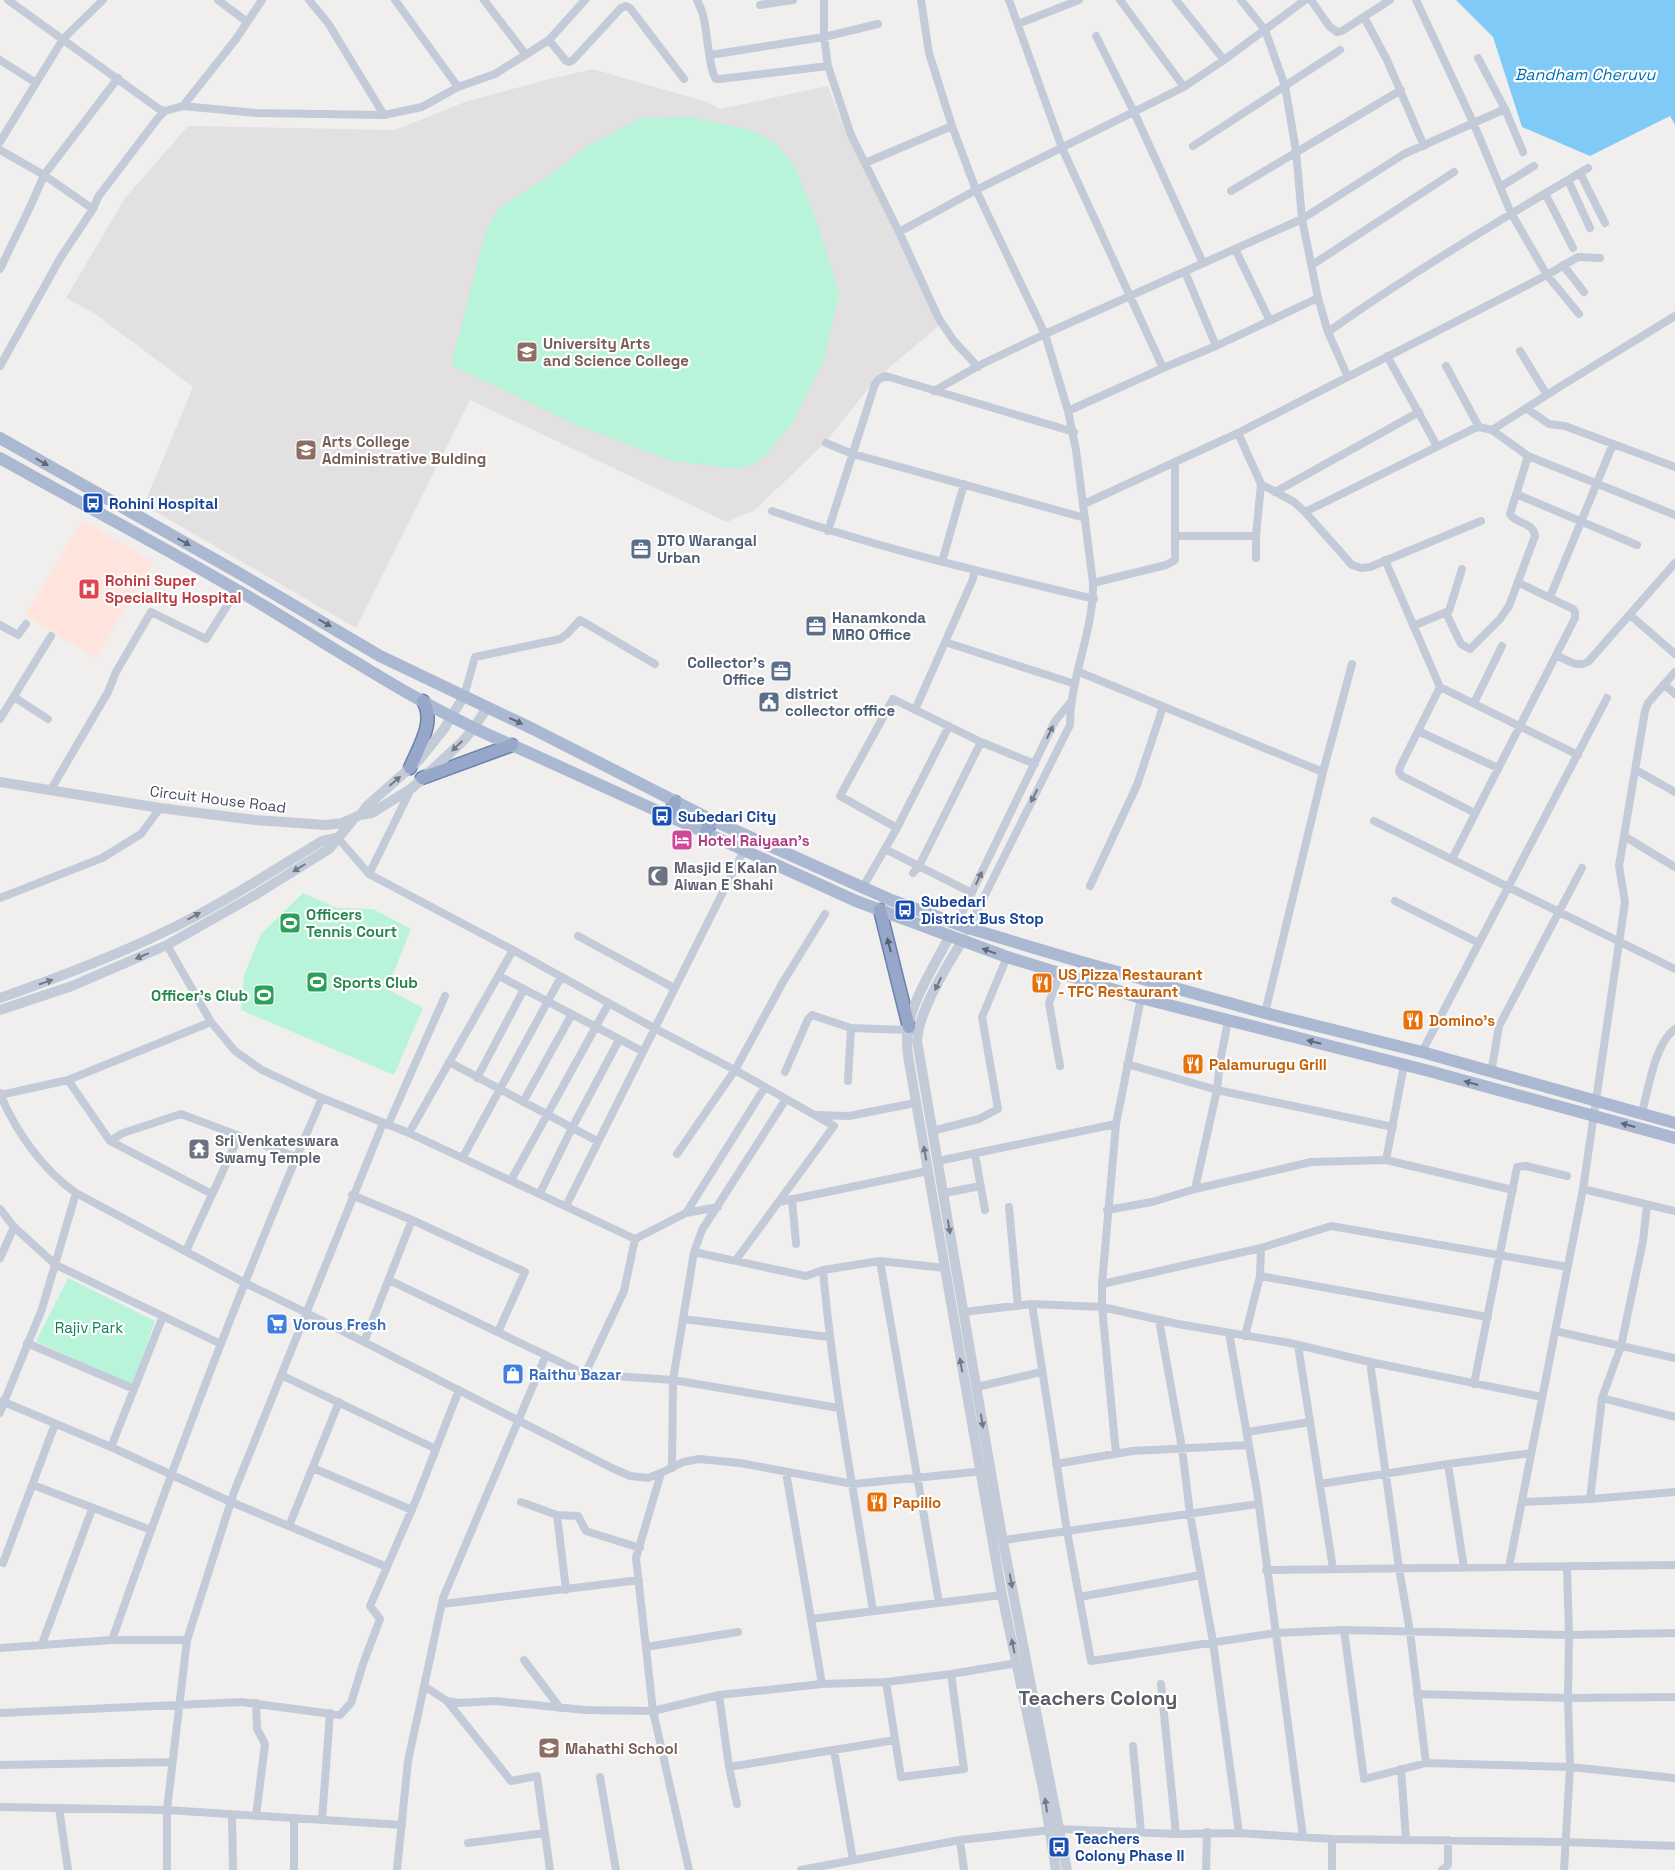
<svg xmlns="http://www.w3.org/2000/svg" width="1675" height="1870" viewBox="0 0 1675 1870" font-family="'Space Grotesk',sans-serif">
<rect width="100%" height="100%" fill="#f1efee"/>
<!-- education -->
<path fill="#e2e0e0" d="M593,69l114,33 13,7 108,-23 16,42 21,35 30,70 28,57 19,33 -67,57 -49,62 -71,68 -28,12 -257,-122 -114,228 -212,-123 49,-118 -99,-74 -28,-15 59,-100 63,-72 207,4 70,-28 80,-22z"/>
<!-- medical -->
<path fill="#fee4dc" d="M83,520l70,42 -57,96 -71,-43z"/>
<!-- green -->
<path fill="#b7f4d9" d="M690,117l61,13 24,13 20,23 23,59 21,68 -15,67 -31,62 -27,33 -12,9 -15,5 -66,-8 -92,-34 -130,-62 35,-135 13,-22 53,-34 35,-28 55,-28z
M303,893l34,15 36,1 38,20 -24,60 36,19 -29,67 -153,-65 3,-35 17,-41z
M68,1278l87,43 -23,65 -96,-45z"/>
<!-- water -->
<path fill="#7fcaf6" d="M1456,0h219v125l-5,-9 -80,40 -68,-29 -29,-90z"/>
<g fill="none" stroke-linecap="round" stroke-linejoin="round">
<!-- trunk casing -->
<g stroke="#6b80af" stroke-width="15">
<path id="trunk" d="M410,768c8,-20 26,-46 13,-67
M422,778l90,-33
M669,816l6,-14
M706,832l6,-12
M880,910l29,117"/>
</g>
<!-- minor -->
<path stroke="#c3cbd8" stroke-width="8" d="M8,0l151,109 6,2
M218,0l28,21
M309,0l19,23 56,92 38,-8 36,-20
M395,0l63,87 37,-13 54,-34 36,-40
M484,0l42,55
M697,0c2,5 5,10 6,15 4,13 6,56 13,64h4l108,-13
M824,0v37l4,29 23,69 48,97 40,87 15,22 24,26
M921,0l8,53 23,73 24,64 69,144 23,77 8,39 17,133c1,48 -23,94 -23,142l-103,206
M1009,0l53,148 101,220
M1120,0l64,87
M1176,0l48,60
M1241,0l24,30 20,56 11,65 6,68 16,79 10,34 20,45
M1311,0l18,26 8,6 5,-1 48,-31
M1416,0l57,122 38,91 36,62 32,39
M760,5l33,-5
M1364,17l23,43 37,86
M1018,24l61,-24
M1096,36l38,76 69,151
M549,40l17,21 3,1 4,-2 48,-52 5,-2 4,2 54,71
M710,55l114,-18 54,-13
M1478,58l27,51
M0,60l36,23
M183,106l73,7 128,2
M0,142l63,-103 40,-39
M1193,146l147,-96
M0,150l44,25 49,34
M865,163l87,-37
M1580,173l25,50
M1568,180l20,-12
M1500,187l34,-21
M1231,191l170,-101
M1545,193l28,55
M899,232l77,-42 208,-103 40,-27 81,-60
M1235,249l35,72
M1312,265l142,-93
M1563,265l21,27
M0,269l31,-64 13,-30 74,-97
M1185,272l31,74
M1328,332c77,-55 158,-104 240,-152l22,48
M1520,351l27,44
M1387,356l50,90
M0,366l61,-109 32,-48 5,-12 60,-79 7,-7 18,-5 53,-67 26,-39
M1446,366l33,61
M934,391l46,-26 65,-31 257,-115 102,-65 101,-45 18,43
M1526,408l23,16 16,2 110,41
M1068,411l95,-43 53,-22 102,-48
M1492,430l69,-44 114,-70
M826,443l27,11 232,64
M1261,484l33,18 11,10 47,53 9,3 9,-1 111,-46
M1275,492l144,-80
M1516,494l121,51
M1084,504l154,-71 309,-158 31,-18 22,1
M772,511c105,37 214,62 322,88
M1305,512l168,-83 6,-2 13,3 36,26 147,59
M828,531l47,-147 4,-5 7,-3 188,56
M1176,536h80l5,-52 -23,-51
M1256,536v22
M1385,560l55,127 138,68
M942,562l22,-78
M1093,583l73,-18 9,-5v-98
M1550,597l63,-153
M1446,613l15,31 9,5 30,-30 9,-13 26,-70c-2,-15 -19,-11 -25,-22l18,-58
M1630,615l45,39
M0,625l18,10 8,-11
M1413,626l36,-15 13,-42
M945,642l130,42
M1556,655c11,5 20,13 32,7l87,-99
M1079,672l244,100
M1664,684l11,10
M1440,687l-40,80 -1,5 3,4 73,37
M464,696l11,-39 85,-18 7,-5 13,-14 75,44
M14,697l34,22
M1474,703l28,-57
M915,710l58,-131 1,-8
M0,719l51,-83
M1418,731l80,37
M1636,770l39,22
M50,791l58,-99 8,-20 35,-60 55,27 31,-49
M1374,821l301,148
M897,828l-57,-32 53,-97 88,43 54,22
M1624,836l51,31
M337,837l32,37 144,76 141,78 81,42 99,56 -98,134
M885,849l87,44
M1452,859l123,-241v-6l-2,-3 -54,-26
M913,873l6,-7 62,-124
M369,874l42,-85
M1090,886l47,-101 26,-78
M863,887l34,-59 52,-102
M0,898l102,-40 39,-24 19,-26
M1395,901l84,42
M956,925l99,-204 15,-18
M578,936l96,52
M167,945l44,77 24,29 27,19 60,28 87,35 226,106 -11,52 -39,83
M1060,973l-11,30 11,63
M499,976l143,75
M1265,1013l58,-241 29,-108
M1422,1052l185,-354
M449,1062l148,79
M1127,1064l90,26 176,37
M1404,1065l-18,95 127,30
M785,1072l23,-53 4,-4 39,13
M1491,1073l8,-47 83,-158
M477,1078l47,-89
M68,1080l42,61 102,53
M848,1081l3,-53 58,2
M0,1093c14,37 44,78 76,100l169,90 60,29 307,156 18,8 18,2 15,-6 20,-10 16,-3 41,4 113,21 132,-13
M0,1095l68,-15 143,-58
M523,1102l49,-88
M1642,1113c6,-23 13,-70 33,-84
M816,1115l33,1 66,-13
M388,1125l57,-129
M932,1131l47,-12 19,-10 -16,-92 25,-60
M409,1133l104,-183
M110,1141l13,-8 58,-19 115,43
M677,1154l58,-84 48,-88 42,-68
M463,1157l98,-180
M976,1160l9,50
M938,1161l178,-37
M511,1180l98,-177
M1195,1189l22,-99 3,-28 8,-41
M1583,1189l92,22
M76,1193l-34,116 -38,93 107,45 120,55 156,65
M540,1193l32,-65 47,-88
M944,1193l37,-7
M352,1195l60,25 113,52 -27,60
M792,1199l4,45
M779,1202l149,-31
M566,1206l178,-356
M1009,1207l9,99
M0,1209l14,18 42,38 165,79
M1107,1210l45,-8 43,-13 116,-27 75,-2
M686,1213l79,-126
M635,1239l51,-26 32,-6
M186,1251l53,-115
M694,1252l112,24 17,-6c10,115 32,228 50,341
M0,1258l14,-31
M880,1261l59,342
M823,1270l57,-9 65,7
M1260,1276l228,41
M389,1280l196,94 88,6 166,28
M1102,1284l159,-36 70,-22 237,41
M1032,1304l35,227 24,130 184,-28 69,-3 225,5 106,-2
M963,1312l69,-8 70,3 76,17 112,19 80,19 172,35
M683,1319l146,18
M1159,1320l23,128 8,66 23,128 26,191
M1555,1331l120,27
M1229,1333l28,158 46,346
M1245,1336l15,-60 1,-28
M364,1342l48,-122
M27,1343l107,46
M1298,1345l35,224
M1370,1362l29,206 11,64 16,131
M281,1375l155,74
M1474,1384l43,-217 9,-1 41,10
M977,1387l64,-15
M1602,1398l73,19
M0,1413l4,-11 -3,-1
M1247,1432l63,-10
M111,1447l52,-131
M1116,1454l-14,-147v-23l14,-160 25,-126
M1056,1464l76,-13 117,-6
M1448,1464l16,104
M313,1468l99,42
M672,1468l1,-88 21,-128 8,-22 84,-131
M786,1472l36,212 64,-2 65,-8
M661,1473l-25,85 17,153 36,159
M1320,1484l128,-20 83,-11
M33,1485l118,45
M1590,1499l12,-101 19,-52 22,-105 4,-36
M521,1502l36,13 9,75
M1522,1502l68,-3 85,-7
M557,1515l21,1 8,15 54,17
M289,1526l50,-124
M1004,1540l254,-36
M3,1563l52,-139
M1509,1567l74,-378 42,-287 -6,-36 26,-155 3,-8 27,-31
M1266,1570l409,-5
M1079,1597l122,-22
M442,1604l197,-24
M811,1619l191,-24
M1344,1630l20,149 62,-16 144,4 105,11
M112,1640c64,-183 132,-364 210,-542
M42,1644l50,-135
M646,1647l92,-15
M0,1648l112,-8h75
M524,1660l36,48
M886,1682l15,95 63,-8 -13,-95 66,-11
M1161,1684l15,150
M424,1686l23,15 12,2 37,-2 89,9 68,1 66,-16 10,72 8,37
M1417,1694l151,4 107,-1
M719,1695l103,-11
M447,1701l64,80 26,-5 13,94
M256,1703l1,26 8,15 -9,72
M0,1713l242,-11 98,13 11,-12 12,-39 17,-45 -10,-13 46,-106 43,-110
M1133,1746l8,86
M834,1750l19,110
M0,1765l172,-3
M729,1767l166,-27
M1401,1769l5,70
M600,1777l16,93
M0,1807l167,3 235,15
M59,1808l9,62
M232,1815l1,55
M322,1820l8,-107
M960,1840l4,30
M468,1843l77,-10
M167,1870v-60l20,-170 47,-148 149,-369
M294,1870v-51
M397,1870l11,-109 35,-163 103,-243
M801,1870l159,-30 100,-11 116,5 63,-1 93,6 233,3 110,4
M1206,1870l1,-38
M1332,1870v-31
M1442,1870l6,-5v-25
M1564,1870l6,-103 -2,-69 1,-63 -2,-68"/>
<!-- tertiary -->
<path stroke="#c3cbd8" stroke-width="10" d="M0,782l160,26 95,12 71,5 16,-2 18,-8 12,-2 40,-25 50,-46 11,-13 14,-21
M360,815l7,-9 53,-47 24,-30 20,-33
M949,937c-15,30 -43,71 -42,105 0,7 1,13 2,20l93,533 41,194 13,81
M962,941c-16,27 -43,69 -45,100l84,490 66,339
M0,998c54,-19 108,-39 160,-64 56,-26 109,-61 162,-93l14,-3
M0,1010l72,-24 95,-41 83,-47 79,-49 23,-28"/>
<!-- primary -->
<path stroke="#abb8d1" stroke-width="12" d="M0,438l237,134 143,84 153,73 179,91 179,80 77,28 110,33 187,52 157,39 253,71
M0,458c87,49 175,95 261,146 81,49 164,105 251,141l344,156 151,56 134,41 288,73 246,67"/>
<!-- trunk -->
<use href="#trunk" stroke="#96a7ca" stroke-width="12"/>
</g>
<!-- one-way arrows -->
<defs><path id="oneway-solid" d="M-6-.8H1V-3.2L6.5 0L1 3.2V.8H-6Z" transform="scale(1.25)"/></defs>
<g fill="#5e687b">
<use href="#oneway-solid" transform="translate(42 462) rotate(30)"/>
<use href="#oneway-solid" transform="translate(184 542) rotate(29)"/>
<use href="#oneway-solid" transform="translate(325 623) rotate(30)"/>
<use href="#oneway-solid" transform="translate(516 721) rotate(25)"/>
<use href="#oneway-solid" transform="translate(989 951) rotate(-160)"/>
<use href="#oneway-solid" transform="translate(1314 1042) rotate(-166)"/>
<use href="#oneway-solid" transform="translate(1471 1083) rotate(-164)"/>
<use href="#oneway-solid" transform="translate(1628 1125) rotate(-165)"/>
</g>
<g fill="#707a89">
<use href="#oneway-solid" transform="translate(1050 732) rotate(-65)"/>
<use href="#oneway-solid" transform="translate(457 746) rotate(136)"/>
<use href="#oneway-solid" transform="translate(395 781) rotate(-41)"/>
<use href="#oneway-solid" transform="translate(1034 796) rotate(117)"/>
<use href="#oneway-solid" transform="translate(299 868) rotate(148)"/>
<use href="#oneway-solid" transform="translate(979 878) rotate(-64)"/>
<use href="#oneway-solid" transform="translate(194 916) rotate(-29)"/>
<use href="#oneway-solid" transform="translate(142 956) rotate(157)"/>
<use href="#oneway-solid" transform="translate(46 982) rotate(-19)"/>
<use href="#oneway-solid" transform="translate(938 984) rotate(115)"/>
<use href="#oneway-solid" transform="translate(925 1153) rotate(-100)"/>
<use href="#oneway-solid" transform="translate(949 1227) rotate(81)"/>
<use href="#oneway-solid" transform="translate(961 1365) rotate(-100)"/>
<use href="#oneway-solid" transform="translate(982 1421) rotate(81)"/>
<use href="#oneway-solid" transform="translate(1011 1581) rotate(80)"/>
<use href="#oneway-solid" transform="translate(1013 1646) rotate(-102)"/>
<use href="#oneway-solid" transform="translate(1046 1805) rotate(-98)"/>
</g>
<use fill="#546074" href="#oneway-solid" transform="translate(889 945) rotate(-104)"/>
<!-- icons -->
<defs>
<g id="university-square" transform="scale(1.125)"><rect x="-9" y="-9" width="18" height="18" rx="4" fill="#8d6e63" stroke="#fff"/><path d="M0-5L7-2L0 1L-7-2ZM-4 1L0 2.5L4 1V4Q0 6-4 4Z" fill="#fff"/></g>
<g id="bus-square" transform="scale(1.125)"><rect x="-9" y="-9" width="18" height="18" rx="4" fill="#1a4fb4" stroke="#fff"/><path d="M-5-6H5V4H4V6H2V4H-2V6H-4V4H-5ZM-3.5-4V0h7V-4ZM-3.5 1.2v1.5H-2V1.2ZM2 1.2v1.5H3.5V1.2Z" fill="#fff"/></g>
<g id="office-square" transform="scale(1.125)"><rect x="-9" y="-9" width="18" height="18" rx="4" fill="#5c6f8a" stroke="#fff"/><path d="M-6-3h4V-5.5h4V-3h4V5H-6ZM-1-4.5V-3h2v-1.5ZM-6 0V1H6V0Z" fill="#fff"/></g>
<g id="hospital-square" transform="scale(1.125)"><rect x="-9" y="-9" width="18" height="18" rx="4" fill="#e0444e" stroke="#fff"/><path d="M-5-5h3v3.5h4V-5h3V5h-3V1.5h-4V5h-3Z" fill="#fff"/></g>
<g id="civic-square" transform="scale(1.125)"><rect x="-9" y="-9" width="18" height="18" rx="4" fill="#5c6f8a" stroke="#fff"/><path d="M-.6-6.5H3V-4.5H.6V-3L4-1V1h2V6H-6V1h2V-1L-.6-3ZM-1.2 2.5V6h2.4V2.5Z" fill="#fff"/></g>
<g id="hotel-square" transform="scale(1.125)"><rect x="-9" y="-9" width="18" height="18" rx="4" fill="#d1479c" stroke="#fff"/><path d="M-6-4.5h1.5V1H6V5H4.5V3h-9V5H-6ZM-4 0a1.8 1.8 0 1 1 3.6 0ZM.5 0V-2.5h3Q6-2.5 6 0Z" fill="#fff"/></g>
<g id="mosque-square" transform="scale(1.125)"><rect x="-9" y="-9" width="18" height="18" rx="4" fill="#6b7280" stroke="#fff"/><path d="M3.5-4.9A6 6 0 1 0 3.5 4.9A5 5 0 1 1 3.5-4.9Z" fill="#fff"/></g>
<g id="stadium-square" transform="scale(1.125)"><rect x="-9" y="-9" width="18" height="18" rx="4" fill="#2e9e5b" stroke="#fff"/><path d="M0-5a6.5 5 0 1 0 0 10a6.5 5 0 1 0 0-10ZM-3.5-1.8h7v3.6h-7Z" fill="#fff"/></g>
<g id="restaurant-square" transform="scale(1.125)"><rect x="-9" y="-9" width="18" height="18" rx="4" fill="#e8710a" stroke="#fff"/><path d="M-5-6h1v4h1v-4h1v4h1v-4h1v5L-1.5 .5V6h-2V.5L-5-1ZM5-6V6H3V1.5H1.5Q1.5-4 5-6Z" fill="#fff"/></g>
<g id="temple-square" transform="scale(1.125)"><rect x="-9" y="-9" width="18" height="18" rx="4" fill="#6b7280" stroke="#fff"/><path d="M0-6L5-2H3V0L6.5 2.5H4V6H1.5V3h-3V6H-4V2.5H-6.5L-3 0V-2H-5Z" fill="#fff"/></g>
<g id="supermarket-square" transform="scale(1.125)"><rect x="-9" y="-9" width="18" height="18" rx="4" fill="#3f7fe0" stroke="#fff"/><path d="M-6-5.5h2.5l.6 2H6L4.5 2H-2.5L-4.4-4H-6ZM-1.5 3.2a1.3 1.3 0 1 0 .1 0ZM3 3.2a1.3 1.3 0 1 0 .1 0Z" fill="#fff"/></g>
<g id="shop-square" transform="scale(1.125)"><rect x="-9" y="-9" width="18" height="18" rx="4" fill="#3f7fe0" stroke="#fff"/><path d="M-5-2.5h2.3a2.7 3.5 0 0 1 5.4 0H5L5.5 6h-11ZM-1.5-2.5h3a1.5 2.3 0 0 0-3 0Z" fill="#fff"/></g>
<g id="school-square" transform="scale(1.125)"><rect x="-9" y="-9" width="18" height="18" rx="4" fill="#8d6e63" stroke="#fff"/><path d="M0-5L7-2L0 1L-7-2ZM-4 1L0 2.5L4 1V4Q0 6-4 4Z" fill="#fff"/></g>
</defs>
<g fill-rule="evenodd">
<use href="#university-square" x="527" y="352"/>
<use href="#university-square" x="306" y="450"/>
<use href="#bus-square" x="93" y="503"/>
<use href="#office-square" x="641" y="549"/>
<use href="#hospital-square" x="89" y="589"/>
<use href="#office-square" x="816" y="626"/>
<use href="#office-square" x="781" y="671"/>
<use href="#civic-square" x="769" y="702"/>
<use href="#bus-square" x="662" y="816"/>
<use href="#hotel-square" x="682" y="840"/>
<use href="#mosque-square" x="658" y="876"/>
<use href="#bus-square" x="905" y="910"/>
<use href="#stadium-square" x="290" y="923"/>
<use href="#stadium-square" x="317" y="982"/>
<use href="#restaurant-square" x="1042" y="983"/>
<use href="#stadium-square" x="264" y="995"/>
<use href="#restaurant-square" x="1413" y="1020"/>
<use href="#restaurant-square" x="1193" y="1064"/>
<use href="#temple-square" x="199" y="1149"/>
<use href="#supermarket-square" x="277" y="1324"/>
<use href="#shop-square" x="513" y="1374"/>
<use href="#restaurant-square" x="877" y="1502"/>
<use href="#school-square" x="549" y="1748"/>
<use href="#bus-square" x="1059" y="1847"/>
</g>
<g text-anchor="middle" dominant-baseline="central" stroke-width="4.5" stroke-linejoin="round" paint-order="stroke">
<!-- education labels -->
<g font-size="15" font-weight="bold" fill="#785e54" stroke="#fff" text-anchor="start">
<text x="543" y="343">University Arts<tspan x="543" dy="17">and Science College</tspan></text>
<text x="322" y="441">Arts College<tspan x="322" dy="17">Administrative Bulding</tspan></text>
<text x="565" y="1748">Mahathi School</text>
</g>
<!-- transit labels -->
<g font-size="15" font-weight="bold" fill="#164399" stroke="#fff" text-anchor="start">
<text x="109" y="503">Rohini Hospital</text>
<text x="678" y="816">Subedari City</text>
<text x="921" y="901">Subedari<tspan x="921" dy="17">District Bus Stop</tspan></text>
<text x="1075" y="1838">Teachers<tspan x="1075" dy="17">Colony Phase II</tspan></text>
</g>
<!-- service labels -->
<g font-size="15" font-weight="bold" fill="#4e5e75" stroke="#fff" text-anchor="start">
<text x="657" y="540">DTO Warangal<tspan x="657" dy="17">Urban</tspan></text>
<text x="832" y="617">Hanamkonda<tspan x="832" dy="17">MRO Office</tspan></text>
<text x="765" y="662" text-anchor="end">Collector's<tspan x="765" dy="17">Office</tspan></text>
<text x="785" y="693">district<tspan x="785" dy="17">collector office</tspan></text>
</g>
<!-- health labels -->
<g font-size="15" font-weight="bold" fill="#be3a42" stroke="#fff" text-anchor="start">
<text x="105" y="580">Rohini Super<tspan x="105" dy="17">Speciality Hospital</tspan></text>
</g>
<!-- street labels -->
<g font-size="15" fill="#444e5e" stroke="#fff">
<text transform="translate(218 799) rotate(7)">Circuit House Road</text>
</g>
<!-- hotel labels -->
<g font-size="15" font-weight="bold" fill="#b23c85" stroke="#fff" text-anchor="start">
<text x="698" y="840">Hotel Raiyaan's</text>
</g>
<!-- worship labels -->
<g font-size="15" font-weight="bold" fill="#5b616d" stroke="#fff" text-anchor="start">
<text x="674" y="867">Masjid E Kalan<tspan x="674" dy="17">Aiwan E Shahi</tspan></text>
<text x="215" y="1140">Sri Venkateswara<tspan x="215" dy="17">Swamy Temple</tspan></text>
</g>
<!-- leisure labels -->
<g font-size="15" font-weight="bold" fill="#27864d" stroke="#fff" text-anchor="start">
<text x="306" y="914">Officers<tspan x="306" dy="17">Tennis Court</tspan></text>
<text x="333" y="982">Sports Club</text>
<text x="248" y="995" text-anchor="end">Officer's Club</text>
</g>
<!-- food labels -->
<g font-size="15" font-weight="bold" fill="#c56008" stroke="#fff" text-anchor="start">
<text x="1058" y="974">US Pizza Restaurant<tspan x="1058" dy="17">- TFC Restaurant</tspan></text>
<text x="1429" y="1020">Domino's</text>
<text x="1209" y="1064">Palamurugu Grill</text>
<text x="893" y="1502">Papilio</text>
</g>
<!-- shop labels -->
<g font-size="15" font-weight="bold" fill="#366cbe" stroke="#fff" text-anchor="start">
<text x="293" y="1324">Vorous Fresh</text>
<text x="529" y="1374">Raithu Bazar</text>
</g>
<!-- park labels -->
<g font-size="15" fill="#0c825b" stroke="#fff">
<text x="89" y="1327">Rajiv Park</text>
</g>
<!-- water labels -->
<g font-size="16" font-style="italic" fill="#0071b5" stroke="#fff">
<text x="1585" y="74">Bandham Cheruvu</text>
</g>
<!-- district labels -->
<g font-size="20" font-weight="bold" fill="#5a5d64" stroke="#fff">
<text x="1098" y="1698">Teachers Colony</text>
</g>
</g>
</svg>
